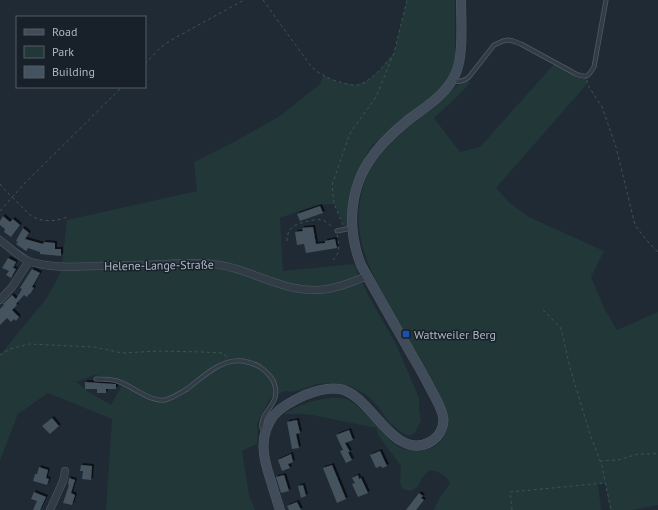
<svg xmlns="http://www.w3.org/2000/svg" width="658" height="510" viewBox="0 0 658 510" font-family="'PT Sans',sans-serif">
<defs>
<filter id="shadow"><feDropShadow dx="2" dy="-2" stdDeviation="0" flood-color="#0009"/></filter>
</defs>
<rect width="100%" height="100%" fill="#1f2a35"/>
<!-- green -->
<path fill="#223737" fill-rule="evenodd" d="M407,0h48v57l-1,11 -9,15 -9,10 -10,9 -43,34 -12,11 -13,23 -5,13 -3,13 -1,33h-3l-12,-25 -17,1 -37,13 3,53 71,-7 14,31 28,49 23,54v11l2,12 -5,10 -4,4h-5l-6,-3 -12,-10 -13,-18 -9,-9 -17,-9 -16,-3 -17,1 -18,6 -8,2 -6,-1 -15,7 -13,26 1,9 -1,11 -15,7 7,44 6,15h-149l6,-91 -64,-26 -30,21 -18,47v-106l46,-56 15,-27 6,-52 130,-29 -3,-29 38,-19 48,-27 40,-32 3,-9 18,8 16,2 13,-6 9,-8 15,-18zM95,375l29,6 28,16 2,3 -32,-15 -11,20 -22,-13 -13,-10z
M555,63l31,14 1,7 -91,104 15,16 18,13 75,34 -13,26 14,33 12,20 41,-18v193l-25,5h-23l-5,-27 -22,2 15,-1 3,26h-167l5,-11 11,-16c-5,-9 -10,-11 -21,-13l-7,8 -4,9 -8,4 -7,-2 -3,-6 1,-17 -23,-31 -2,-7 -64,-13 -10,-1h-18c14,-10 48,-21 65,-14 3,1 7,5 10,8 14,12 25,27 39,39 18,8 40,5 48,-15 2,-4 3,-8 2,-12 -1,-10 -6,-20 -11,-29l-59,-106c-17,-34 -26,-64 -14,-102 2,-6 5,-11 7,-17l-1,-2 24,-26 47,-38 15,-14 12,-5 2,2 -8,9 -28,26 26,34 20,-5z"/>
<!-- building -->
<path fill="#45525f" filter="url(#shadow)" d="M320,206l3,7 -23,8 -3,-7z
M3,216l7,6 3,-3 7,6 -9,12 -7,-5 1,-3 -5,-4v-4z
M313,227l3,17 9,-1v-2l10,-2 2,9 -31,5 -2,-9 -7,1 -2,-13 8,-1 -1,-3z
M23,228l6,5 -4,6 18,5 1,-2 11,1v6h6v7l-21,-2v-2l-12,-4 -2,3 -10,-7 2,-2 -2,-1z
M8,258l8,4 -3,6 3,1 -5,9 -5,-3 3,-4 -7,-3z
M32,269l8,4 -8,14 2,1 -4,6h-1l-2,3 -3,-2 -8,9 1,1 -5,5 7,7 -3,4 -2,-2 -3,3 -4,-4 -7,7v-16l4,-4 -1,-1 9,-9 4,4 6,-10 -2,-1z
M85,382l29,2h2v5h-10v4h-9v-4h-12z
M52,418l7,8 -9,8 -8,-8z
M297,420l3,13 -4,1 3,14 -7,1 -5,-27z
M349,430l4,10 -8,3 5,9h-2l4,8 -6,3 -6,-12 3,-1 -7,-15z
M380,451l7,15 -5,2 -1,-2 -5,2 -6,-13z
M291,454l2,8 -5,2 2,4 -8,3 -4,-11z
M81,465l11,1 -1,14 -9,-1 1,-8h-3z
M332,465l14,34 -9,4 -14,-35z
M39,467l9,3 -2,8 3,1 -2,6 -14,-4 2,-7h2z
M284,475l5,16 -8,2 -5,-16z
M358,475l1,4 2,-1 7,15 -10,4 -6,-13 3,-1 -3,-5z
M69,478l6,2 -4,13 4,2 -3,10 -9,-2 6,-18 -1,-1z
M303,485l3,11 -5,2 -3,-12z
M34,492l12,5 -6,13h-7l4,-9 -6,-2z
M419,493l4,3 -2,2 3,2 -8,10h-10z
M297,502l4,8h-12l-2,-4z"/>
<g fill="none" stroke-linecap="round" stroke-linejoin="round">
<!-- lane casing -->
<g stroke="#505a64" stroke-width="5">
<path id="lane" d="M453,80c6,3 11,1 16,-3l25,-32 9,-4 5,-1 5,1 8,3 55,30c11,4 12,3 18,-7l12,-67
M337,231l14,-3
M96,379c7,0 14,0 21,2 14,4 34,22 48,19 8,-2 15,-7 22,-11 16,-12 34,-31 56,-28 6,1 12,3 17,6 6,4 14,12 15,19 1,3 1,9 0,12 -4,11 -15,18 -13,30l3,2"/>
</g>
<!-- street casing -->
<g stroke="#505a64" stroke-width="8">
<path id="street" d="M0,240c10,8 23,21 35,23 20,5 41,4 61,3 23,-1 47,-1 70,-2 15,-1 31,-2 46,0 35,3 65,26 103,26 18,0 35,-7 52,-14
M0,300l12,-13 17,-26
M50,510l13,-29 2,-10"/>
</g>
<!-- secondary casing -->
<g stroke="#505a64" stroke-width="10">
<path id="secondary" d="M280,510c-3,-9 -6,-19 -9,-29 -8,-23 -13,-45 3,-66 8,-9 20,-15 31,-20 10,-4 23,-8 35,-6 32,6 53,73 90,53 9,-5 15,-15 13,-25 -1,-7 -5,-14 -8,-20 -7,-13 -14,-27 -22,-40 -17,-30 -35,-61 -52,-92 -6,-15 -9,-31 -9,-47 1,-44 23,-71 55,-97 18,-14 38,-25 48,-46 9,-17 6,-55 6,-75"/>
</g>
<!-- path -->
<path stroke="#3e5353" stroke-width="1" stroke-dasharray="3 3" stroke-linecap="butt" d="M263,0l47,65c6,7 14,11 23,15 7,2 18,6 25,5 13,-3 26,-20 35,-30
M145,64l16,-17 12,-8 71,-39
M587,80v4l15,23 14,40 19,78 13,17 10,10
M0,184l5,6 25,25c12,8 27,7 39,1
M0,211l24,-27 98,-97
M343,225l-9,-21 -2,-19 18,-52 26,-36 18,-44 13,-53
M287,241c0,-15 9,-17 22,-20 4,-1 9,-2 13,-1 4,1 7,5 11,7
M333,260c8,-7 6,-16 4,-25
M543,310l17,17 2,5 8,36 20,66 12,32 9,44
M0,355l10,-6 19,-5 65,3 28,6 36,-2 45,1 19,1 5,4
M600,461l18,-1 20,-6h14l6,-1
M512,510l-2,-18 95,-9"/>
<!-- lane -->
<use href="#lane" stroke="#323c46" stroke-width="3.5"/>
<!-- street -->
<use href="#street" stroke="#323c46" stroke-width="7"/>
<!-- secondary -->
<use href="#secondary" stroke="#404c59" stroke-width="9"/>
</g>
<!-- markers -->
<rect fill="#1a4fb4" stroke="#18212a" stroke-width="1.5" x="402" y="330" width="8" height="8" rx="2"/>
<g text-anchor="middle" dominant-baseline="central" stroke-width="3" stroke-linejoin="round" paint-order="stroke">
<!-- street labels -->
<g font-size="12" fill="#acb7c3" stroke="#18212a">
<text transform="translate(159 265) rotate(-1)">Helene-Lange-Straße</text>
</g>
<!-- poi labels -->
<g font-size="12" fill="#acb7c3" stroke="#18212a" text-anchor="start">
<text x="414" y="334">Wattweiler Berg</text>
</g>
</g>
<!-- legend -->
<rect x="16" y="16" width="130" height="72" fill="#18212a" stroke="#535d67"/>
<rect x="24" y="29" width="20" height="6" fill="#404c59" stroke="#535d67"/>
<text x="52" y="36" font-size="12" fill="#acb7c3">Road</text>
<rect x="24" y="46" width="20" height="12" fill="#223737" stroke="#535d67"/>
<text x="52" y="56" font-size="12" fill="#acb7c3">Park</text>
<rect x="24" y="66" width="20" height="12" fill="#45525f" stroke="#535d67"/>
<text x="52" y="76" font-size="12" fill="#acb7c3">Building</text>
</svg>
